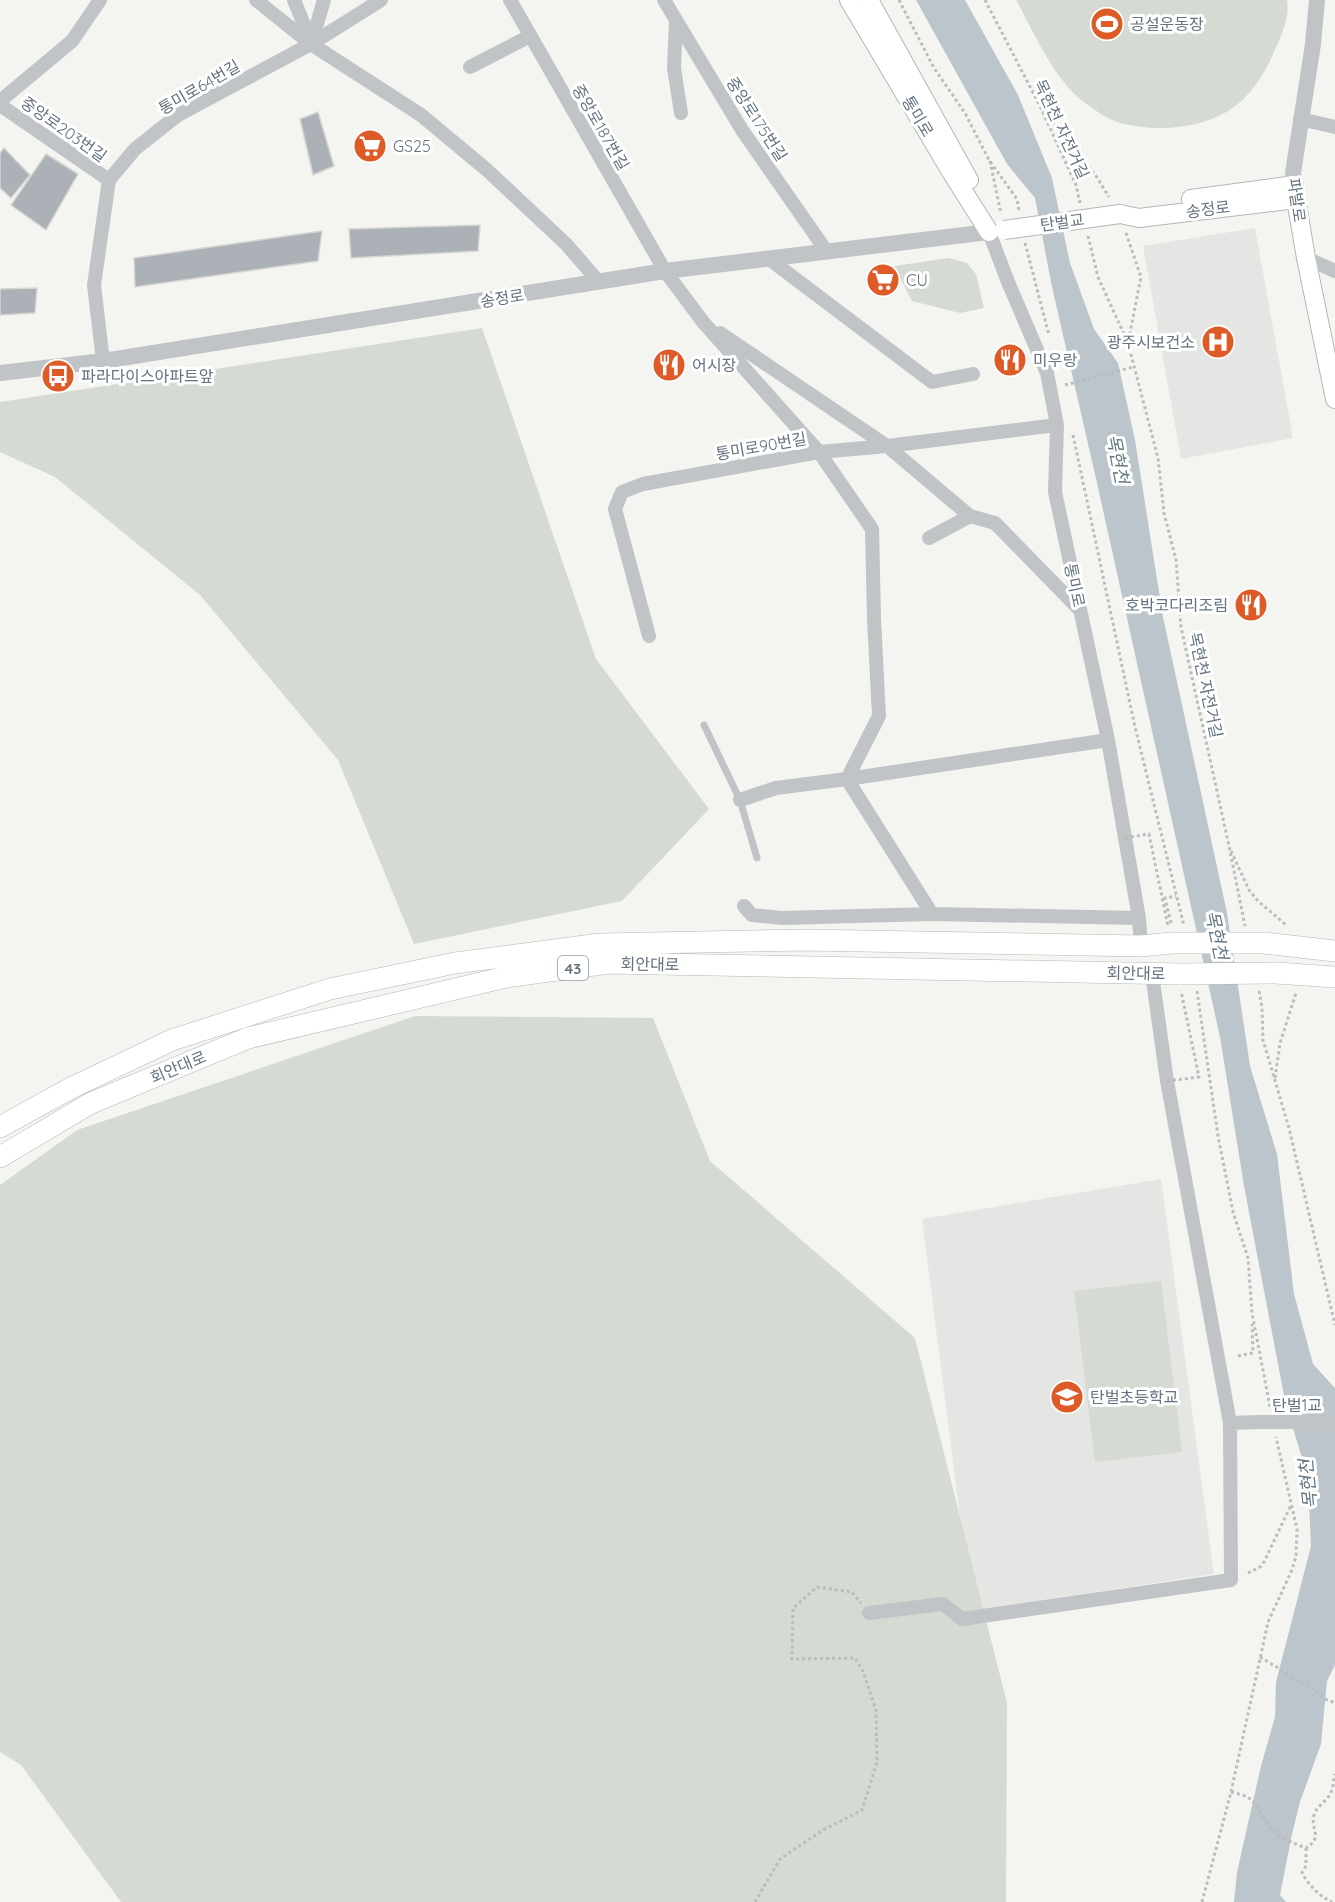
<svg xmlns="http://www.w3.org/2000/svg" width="1335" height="1902" viewBox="0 0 1335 1902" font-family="Quicksand,'Noto Sans KR',sans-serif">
<rect width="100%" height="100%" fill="#f4f5f1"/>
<!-- built -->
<path fill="#e5e6e4" d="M1255,228l38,210 -112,21 -38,-213z
M1161,1179l53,395 -242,37 -50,-392z"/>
<!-- green -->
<path fill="#d5dbd2" d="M1016,0h271c3,18 -6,36 -13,52 -9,21 -22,42 -40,55 -32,23 -78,25 -114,16 -11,-3 -24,-12 -32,-18 -33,-22 -53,-71 -72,-105z
M949,258l18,5 9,11 8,34 -24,5 -48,-12 -18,-35z
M482,328l114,331 113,150 -87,92 -208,43 -76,-184 -138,-165 -145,-118 -55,-25v-50z
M415,1016l238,2 57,143 205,177 92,365 -1,199h-885l-100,-137 -21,-13v-567l77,-55z
M1161,1281l21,171 -87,10 -21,-171z"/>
<!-- water -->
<path fill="#bbc5cb" d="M916,0h49l53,95 34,83 18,85 24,66 24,34 17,77 28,177 64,296 23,153 27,88 17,140 19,70 22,24v277l-8,16 -6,63 -21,58 -8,32 -12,61 6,7h-52l3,-30 24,-106 14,-49 1,-35 35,-136 -3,-69 -22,-71 -42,-220 -24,-149 -123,-554 -45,-196 -17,-89 -28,-34z"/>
<!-- building -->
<path fill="#abb1b6" stroke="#d6d6d3" stroke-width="1.5" d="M318,112l16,54 -21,9 -13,-56z
M4,148l26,27 -19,23 -11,-10v-35z
M46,154l32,20 -32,56 -35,-25z
M480,225l-2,26 -127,7 -2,-29z
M322,231l-4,30 -183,26 -1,-29z
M37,288l-2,25 -35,2v-26z"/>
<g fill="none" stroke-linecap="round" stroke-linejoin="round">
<!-- secondary casing -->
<g stroke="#b2b7bb" stroke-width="20">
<path id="secondary" d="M849,0l101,170 39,62
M869,0l100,180
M1191,199l103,-14
M1120,214l19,4 157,-19 10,59 29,141"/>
</g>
<!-- primary casing -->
<g stroke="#b3b7bb" stroke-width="22">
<path id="primary" d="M1264,943l71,8
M1276,973l59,4
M0,1127l71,-39 101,-48 158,-51 125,-26 145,-19 206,-4 335,6 30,-3
M0,1157l91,-54 157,-65 258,-61 103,-14 571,11"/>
</g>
<!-- path -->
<path stroke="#babcbe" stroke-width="3" stroke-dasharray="3 3" stroke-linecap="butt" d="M899,0l35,68 31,45 24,47 28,39 2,11
M985,0l55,106 36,79 4,18
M1043,110l53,66 13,21
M990,161l11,53
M1126,233l15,44 -13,66
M1088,236l10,41 30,66 30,115 6,55 12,47 5,67 48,219 16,80
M1025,243l24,92
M1065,385l68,-18
M1073,435l62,292 49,199
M1231,851l18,39 9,11 28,24
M1171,923l-6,-25 11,-2
M1197,991l21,145 15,76 15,46 4,55 18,94
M1259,991l3,16 1,33 26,88 46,197
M1275,1078l5,-35 16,-50
M1238,1356l15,-3 -1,-29
M1248,1573l12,-6 4,-5 27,-57
M1260,1657l20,12 13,10 17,7 15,13 10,4
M1231,1792c29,6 22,14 38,33 8,11 25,19 37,23 18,-11 4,-19 8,-33 3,-10 14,-14 17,-23 3,-6 2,-12 4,-18
M1306,1848v18l-4,7c7,12 17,23 30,29
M755,1902l25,-43 43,-29 39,-20 15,-48 -1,-52 -13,-39 -8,-13 -63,1 1,-51 24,-21 35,5 9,11
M1202,1902l29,-110 37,-170 23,-50 5,-15 1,-28 -21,-92"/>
<!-- service -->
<path stroke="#c0c4c7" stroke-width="7" d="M704,725l36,75 17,58"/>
<!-- minor -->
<path stroke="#c0c4c7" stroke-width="14" d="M256,0l55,44 110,71 66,55 79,74 33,38
M294,0l17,42
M510,0l155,271 38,51 116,130 53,77 2,90 5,97 -32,63 85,135
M664,0l78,130 85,122
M676,20l-2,48 7,45
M311,44l13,-44
M470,67l60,-31
M0,101l72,-60 28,-41
M0,105l109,75
M1300,119l35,8
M989,232l19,50 39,91 10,52 -2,67 53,248 31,178 2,28
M1306,258l29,13
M769,259l163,123 41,-8
M720,333l167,113 83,70 25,7 85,87
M103,361l-9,-76 15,-105 26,-31 43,-34 133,-71 70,-44
M929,538l41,-22
M649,636l-34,-127 7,-17 21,-8 176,-32 68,-6 170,-21
M740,800l36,-12 71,-9 261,-39
M744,906l8,9 30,3 150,-4 207,4
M1152,974l15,107 63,342 29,-1
M869,1613l74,-9 19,15 269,-39 -1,-157"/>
<!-- tertiary -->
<path stroke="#c0c4c7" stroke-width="16" d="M1296,198l-3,-25 20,-129 4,-44
M0,373l103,-12 562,-90 324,-39"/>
<!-- secondary -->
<use href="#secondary" stroke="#fff" stroke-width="18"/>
<!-- primary -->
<use href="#primary" stroke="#fff" stroke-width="21"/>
<!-- secondary-bridge casing -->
<g stroke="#b2b7bb" stroke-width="20" stroke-linecap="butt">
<path id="secondary-bridge" d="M1004,230l116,-16"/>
</g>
<!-- primary-bridge casing -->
<g stroke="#b3b7bb" stroke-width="22" stroke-linecap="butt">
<path id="primary-bridge" d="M1171,943h93
M1180,974l96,-1"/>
</g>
<!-- path-bridge -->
<path stroke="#babcbe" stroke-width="3" stroke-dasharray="3 3" stroke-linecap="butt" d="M1125,838l24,-4 19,92
M1167,1081l32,-4 -18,-86"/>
<!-- minor-bridge -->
<path stroke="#c0c4c7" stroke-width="14" d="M1259,1422h76"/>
<!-- secondary-bridge -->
<use href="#secondary-bridge" stroke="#fff" stroke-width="18"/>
<!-- primary-bridge -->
<use href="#primary-bridge" stroke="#fff" stroke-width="21"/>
</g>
<!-- icons -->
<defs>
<g id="stadium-disc" transform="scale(1.725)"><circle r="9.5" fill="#de5b27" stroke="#fff"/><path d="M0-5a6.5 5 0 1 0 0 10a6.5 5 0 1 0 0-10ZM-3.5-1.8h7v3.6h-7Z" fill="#fff"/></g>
<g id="supermarket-disc" transform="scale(1.725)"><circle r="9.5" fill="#de5b27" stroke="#fff"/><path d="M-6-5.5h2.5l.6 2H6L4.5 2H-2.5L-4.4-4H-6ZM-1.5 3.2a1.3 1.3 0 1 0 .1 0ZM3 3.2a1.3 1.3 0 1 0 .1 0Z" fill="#fff"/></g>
<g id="hospital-disc" transform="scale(1.725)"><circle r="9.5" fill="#de5b27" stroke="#fff"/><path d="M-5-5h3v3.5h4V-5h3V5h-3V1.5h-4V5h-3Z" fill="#fff"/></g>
<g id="restaurant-disc" transform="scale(1.725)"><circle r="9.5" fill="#de5b27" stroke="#fff"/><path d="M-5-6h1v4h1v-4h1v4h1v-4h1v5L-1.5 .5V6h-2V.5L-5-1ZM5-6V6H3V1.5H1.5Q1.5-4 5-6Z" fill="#fff"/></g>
<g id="bus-disc" transform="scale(1.725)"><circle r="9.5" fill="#de5b27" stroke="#fff"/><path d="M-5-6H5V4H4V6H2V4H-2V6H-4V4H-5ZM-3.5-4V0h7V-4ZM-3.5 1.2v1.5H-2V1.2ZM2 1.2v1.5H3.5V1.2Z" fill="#fff"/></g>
<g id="school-disc" transform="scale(1.725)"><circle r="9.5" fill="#de5b27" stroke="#fff"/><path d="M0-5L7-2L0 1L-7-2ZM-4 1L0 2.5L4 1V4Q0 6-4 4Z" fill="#fff"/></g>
</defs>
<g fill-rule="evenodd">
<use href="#stadium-disc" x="1107" y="24"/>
<use href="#supermarket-disc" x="370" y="146"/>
<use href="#supermarket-disc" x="883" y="280"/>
<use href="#hospital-disc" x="1218" y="342"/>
<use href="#restaurant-disc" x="1010" y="360"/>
<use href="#restaurant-disc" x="669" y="365"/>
<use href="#bus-disc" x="58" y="376"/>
<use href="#restaurant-disc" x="1251" y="605"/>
<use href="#school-disc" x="1067" y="1397"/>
</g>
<g text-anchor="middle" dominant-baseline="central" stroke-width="6" stroke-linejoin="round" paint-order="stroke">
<!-- shield labels -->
<rect fill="#fff" stroke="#929da7" stroke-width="1.5" x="558" y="956" width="30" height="24" rx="4.5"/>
<g font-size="15" font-weight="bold" fill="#647381">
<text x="573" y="968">43</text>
</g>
<!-- poi labels -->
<g font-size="16" fill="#647381" stroke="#fff" text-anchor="start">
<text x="1130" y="24">공설운동장</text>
<text x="393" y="146">GS25</text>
<text x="906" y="280">CU</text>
<text x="1195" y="342" text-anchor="end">광주시보건소</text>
<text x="1033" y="360">미우랑</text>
<text x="692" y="365">어시장</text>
<text x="81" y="376">파라다이스아파트앞</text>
<text x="1228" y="605" text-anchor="end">호박코다리조림</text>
<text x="1090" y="1397">탄벌초등학교</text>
</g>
<!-- street labels -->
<g font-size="16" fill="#647381" stroke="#fff">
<text transform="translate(199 87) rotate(-30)">통미로64번길</text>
<text transform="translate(918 116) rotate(59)">통미로</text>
<text transform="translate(757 119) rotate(57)">중앙로175번길</text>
<text transform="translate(601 127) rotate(60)">중앙로187번길</text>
<text transform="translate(64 129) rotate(35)">중앙로203번길</text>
<text transform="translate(1062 129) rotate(65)">목현천 자전거길</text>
<text transform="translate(1297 200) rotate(82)">파발로</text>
<text transform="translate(1208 209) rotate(-7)">송정로</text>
<text transform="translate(1062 222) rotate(-8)">탄벌교</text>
<text transform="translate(502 298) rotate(-9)">송정로</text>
<text transform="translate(761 446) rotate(-10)">통미로90번길</text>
<text transform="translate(1075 585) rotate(78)">통미로</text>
<text transform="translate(1206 685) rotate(78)">목현천 자전거길</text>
<text transform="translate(650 964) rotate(1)">회안대로</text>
<text transform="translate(1136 973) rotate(1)">회안대로</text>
<text transform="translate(178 1067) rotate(-23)">회안대로</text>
<text x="1297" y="1405">탄벌1교</text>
</g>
<!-- water labels -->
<g font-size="18" font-style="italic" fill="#647a85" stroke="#fff">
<text transform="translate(1118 459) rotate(79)">목현천</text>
<text transform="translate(1217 935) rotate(78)">목현천</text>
<text transform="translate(1308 1484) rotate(-96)">목현천</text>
</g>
</g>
</svg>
